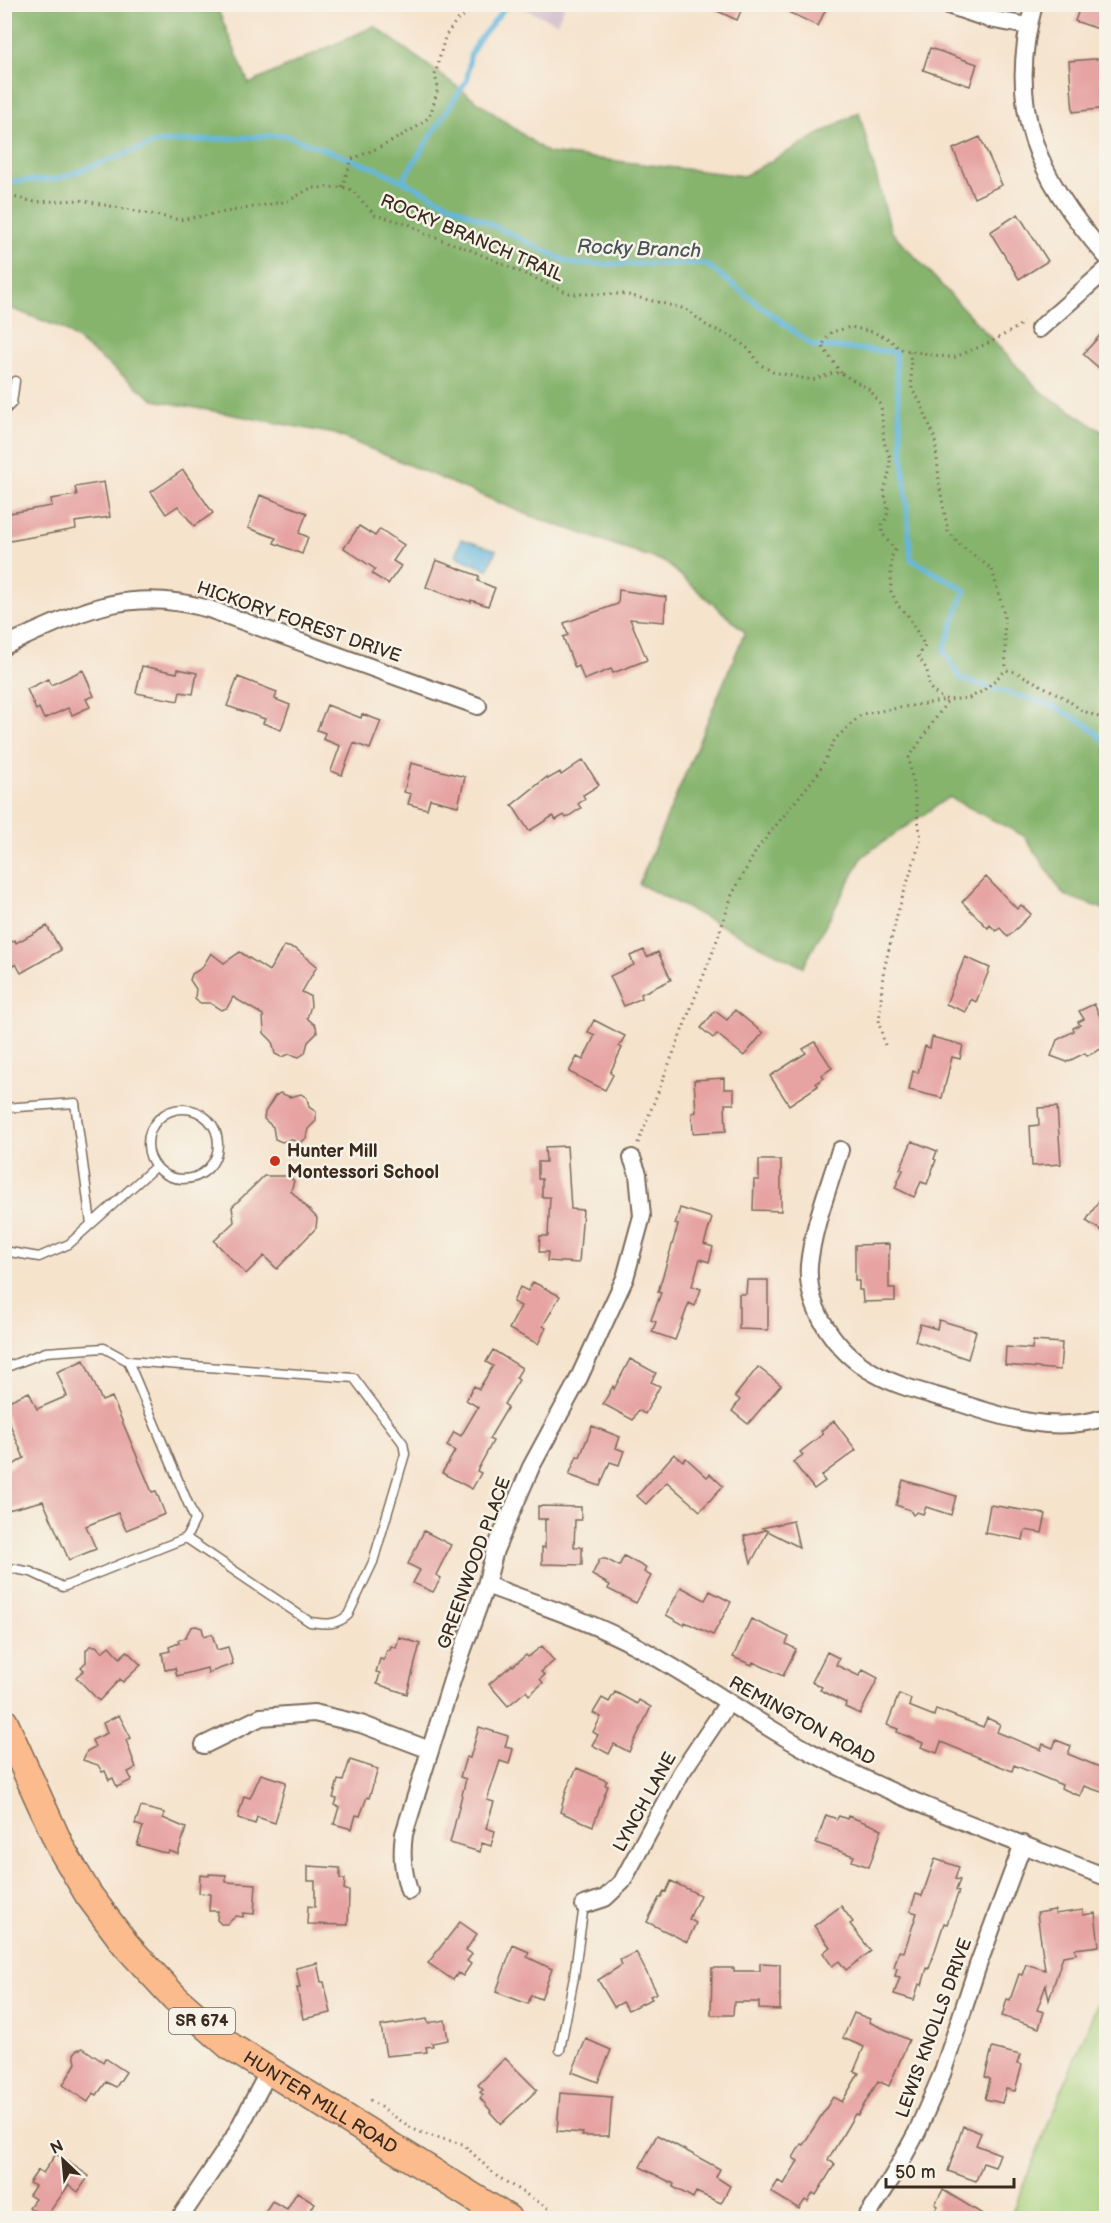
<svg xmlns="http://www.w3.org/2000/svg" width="1111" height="2223" viewBox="0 0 1111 2223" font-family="'Balsamiq Sans',sans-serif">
<rect width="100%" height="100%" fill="#f7f3e8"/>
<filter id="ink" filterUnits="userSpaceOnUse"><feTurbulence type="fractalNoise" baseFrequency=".0167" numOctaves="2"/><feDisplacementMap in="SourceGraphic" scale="12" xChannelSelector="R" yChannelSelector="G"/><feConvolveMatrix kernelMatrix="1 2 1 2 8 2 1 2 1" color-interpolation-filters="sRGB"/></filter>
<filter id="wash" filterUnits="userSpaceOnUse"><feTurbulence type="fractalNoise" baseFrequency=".008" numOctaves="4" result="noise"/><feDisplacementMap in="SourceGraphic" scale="24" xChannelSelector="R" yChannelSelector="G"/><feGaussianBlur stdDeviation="1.35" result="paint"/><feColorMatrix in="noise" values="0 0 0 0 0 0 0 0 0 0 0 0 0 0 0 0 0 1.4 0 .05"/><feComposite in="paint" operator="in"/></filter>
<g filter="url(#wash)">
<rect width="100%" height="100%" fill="#f5e3cc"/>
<!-- industrial -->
<path fill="#d1bdcb" d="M524,5v-1l41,1 -8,18 -35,-15z"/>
<!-- green -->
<path fill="#a8d27e" stroke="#727e4e" stroke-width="1.5" d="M1106,1982v236h-96z"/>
<!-- forest -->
<path fill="#86b46d" stroke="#606f46" stroke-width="1.5" d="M4,5h212l33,79 125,-58 174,127 196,23 115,-64 32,119 149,160 66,43v476l-42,-15 -40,-59 -75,-39 -86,59 -60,111 -164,-83 106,-252 -80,-70 -134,-46 -196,-82 -181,-34 -92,-72 -57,-22z"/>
<!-- water -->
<path fill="#63b7df" stroke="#4f707e" stroke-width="1.5" d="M461,539l35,11 -8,20 -32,-14z"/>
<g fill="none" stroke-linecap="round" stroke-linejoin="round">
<!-- stream -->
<path stroke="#63b7df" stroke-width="5" d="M402,181l65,-101 3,-24 8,-15 30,-37
M4,182l53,-3 99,-36 128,-8 94,34 194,95h134l107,82 82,6 16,207 54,31 -21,60 17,29 92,27 33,18 20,18"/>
</g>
<g id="blocks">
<!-- building -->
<path fill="#e6a3a1" d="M702,4h42l-7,16z
M771,4h57l-10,22z
M1081,4h26v28l-32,-11z
M930,48l47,16 -7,22 -47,-16z
M1107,58v50l-34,4 -4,-51z
M980,137l22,48 -28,13 -21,-49z
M1018,214l30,47 -29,18 -29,-47z
M1107,328v47l-24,-21z
M183,470l30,43 -19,13 -16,-20 -12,8 -15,-22z
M104,482l6,35 -35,5 1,7 -72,13v-28l48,-8 -1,-7 26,-4 -2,-8z
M260,495l47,18 -8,20 9,4 -6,17 -28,-11 2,-5 -28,-10z
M359,526l16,10 5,-7 24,16 -11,16 8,5 -13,18 -16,-10 3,-5 -31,-21z
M436,560l43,16 -1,5 17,7 -7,18 -17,-6v2l-9,-3 -1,1 -35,-13z
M619,590l47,7 -2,25 -34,-3 17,41 -34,13 -2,-4 -27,11 -5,-14 -4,2 -12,-31 5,-2 -4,-12 54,-19z
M142,666l35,7 1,-4 19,4 -4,21 -13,-2 -2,9 -42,-8z
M83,670l11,26 -8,3 4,8 -18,8 -4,-7 -24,11 -5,-11 -3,2 -9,-21 21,-10 3,6z
M238,677l39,15 -2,7 15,6 -9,25 -18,-7 2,-4 -38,-13z
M327,705l34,13 1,-4 19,7 -11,28 -16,-6 -12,32 -11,-4 9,-25 -17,-7 2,-6 -8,-3z
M583,760l16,25 -16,10 2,4 -7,5 3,4 -15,10 -2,-3 -8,5 -3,-4 -24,15 -17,-26 35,-28 1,2 12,-7 1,3z
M411,763l54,14 -7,29 -28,-7 -3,10 -19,-5 3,-10 -7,-2z
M986,877l31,32 4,-4 10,9 -23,23 -8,-9 -4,3 -6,-6 -2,3 -26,-26z
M47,926l14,24 -40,23 -5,-9 -12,7v-25l11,-6 1,3z
M284,946l12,3 21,17 -15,26 8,4 1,10 -4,12 9,8 1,7 -9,9 -3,11 -6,4 -9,-3 -9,3 -6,-3 -3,-13 -8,-8 -1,-18 -30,-18 -6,11 -6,2 -11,-7h-10l-5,-5 1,-9 -6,-9 2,-6 10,-6 9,-15 13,10 16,-11 29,19z
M644,950l3,7 11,-5 13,28 -30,14 1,4 -18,8 -14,-30 24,-11 -4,-9z
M965,957l25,11 -14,34 -5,-3 -5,13 -20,-8z
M1094,1004l13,27v15l-20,10 -2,-3 -18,9 -16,-6 6,-16 17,-9 -1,-3 7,-3 -2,-3 6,-3 -5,-8z
M735,1010l28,23 -19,23 -27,-22 -4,4 -12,-10 14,-17 12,9z
M594,1020l31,16 -6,10 3,2 -12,25 3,2 -8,15 -36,-18 8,-15 6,3 12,-25 -7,-3z
M932,1037l31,8 -3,14 -8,-2 -10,41 -33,-8 4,-19 5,2 7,-27 5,2z
M815,1042l17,26 -10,7 2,3 -8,5 2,3 -29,19 -19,-29 36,-23 -3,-4z
M724,1078v11h10v15h-9l1,27 -33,2 -1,-20 4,-1 -2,-32z
M280,1093l10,4 11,-3 6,4 2,9 7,5v9l-8,8 -2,10 -7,4 -9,-4 -8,3 -7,-3 -2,-12 -9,-8 1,-7 10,-16z
M1057,1107l4,57 -29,2 -2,-40 9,-1 -1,-17z
M912,1141l25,10 -3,8 2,1 -9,24 -6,-2 -7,15 -19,-9 8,-18 -3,-1z
M567,1146l4,63 12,1 -4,53 -32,-2 1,-9h-9l1,-16h8l2,-39h-8v-18h-4v-17h8l-1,-15z
M759,1160h22v51l-28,-1 1,-30h5z
M264,1176h25l5,5 -3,10 26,27 -1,10 -39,41 -13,-13 -18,18 -32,-33 20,-19 -2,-15z
M1107,1188v46l-21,-13z
M680,1208l32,10 -8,26 9,3 -4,15 -9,-3 -8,27 9,3 -6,17 -6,-3 -14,37 -23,-8 4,-10 -5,-2 10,-27 -3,-1 20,-67 -3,-1z
M889,1244v44h6v13l-32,1 -1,-12h-3v-9h-4v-36z
M747,1280h21v50l-29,-1v-35h7z
M533,1282l27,14 -17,30 3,2 -8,16 -29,-15 12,-23 -8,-4 7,-15 8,4z
M939,1320l37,11 -8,28 -53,-18 5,-17 17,5z
M1033,1341l29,2 -2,27 -55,-5 1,-18 26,2z
M493,1350l29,18 -6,10 3,2 -15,24 4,3 -19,32 4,2 -16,30 4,2 -9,16 -30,-16 13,-22 -8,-5 7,-14 7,4 17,-29 -12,-7 8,-14 5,3 14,-23 -7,-4z
M630,1359l26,14 -5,9 9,4 -15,28 -7,-4 -5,10 -30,-16 10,-18 1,3z
M84,1360l18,41 10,-4 40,95 4,-1 9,23 -39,16 -8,-17 -32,13 10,23 -27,11 -26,-59 -39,10v-40l20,-13 -20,-48v-7l25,-11 8,17 30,-13 -10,-24z
M758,1367l23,18 -33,39 -16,-13 8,-11 -5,-4z
M834,1421l22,29 -35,26 4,5 -11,8 -21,-27 10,-7 -3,-3 23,-18 -2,-3z
M592,1426l28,11 -4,11 8,3 -5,14 -9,-3 -10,24 -31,-11 8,-19 3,1z
M674,1454l9,7 3,-3 21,19 3,-3 13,12 -23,25 -33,-29 -21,22 -9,-8z
M903,1480l53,16 -5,19 -25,-8 -3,7 -6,-2 -4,3 -3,-5 -14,-5z
M990,1505l56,9 -4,19 -17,-3 -2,10 -38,-7z
M538,1506l43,1v13h-6l-1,27h8v18l-40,-1v-17l3,1v-28l3,-1h-10z
M793,1521l6,26 -31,-16 -17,32 -7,-27 22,-6 -4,-2z
M424,1531l27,14 -15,30 5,3 -8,14 -20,-9 7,-13 -12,-6z
M624,1556l22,12 -2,4 7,4 -15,27 -28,-14 2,-4 -18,-10 8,-16h6l13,7z
M681,1587l24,13 5,-9 21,11 -18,33 -28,-13 -1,3 -18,-10z
M751,1619l38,18 -3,7 10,5 -13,27 -30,-14 -1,3 -19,-8z
M196,1626l6,2 2,8 8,-2 5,16 11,-3 5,17 -25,9 -1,-5 -30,8 -2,-8 -10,2 -3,-17 8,-2 -1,-4 10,-4 -1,-3 7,-2 6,-11z
M399,1637l21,7 -13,50 -30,-10 3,-11 -4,-1 4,-13 4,1 3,-10h3l1,-4 5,2z
M90,1646h6l6,6 7,-6 11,12 7,-7 14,14 -18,17 -3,-3 -21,22 -23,-24 8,-7 -3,-3 5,-5v-12z
M542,1646l12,15 -13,11 4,3 -5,4 3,4 -14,12 -3,-4 -18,15 -19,-22 23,-19 1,1 13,-11 2,2z
M827,1652l12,6 -3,7 23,11 4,-6 15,8 -18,36 -15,-7 1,-4 -26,-13 2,-3 -10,-5z
M615,1692l22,12 2,-4 12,7 -22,45 -15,-8 -5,10 -17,-9 6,-10 -5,-3 8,-15 -8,-4 9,-15 7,4z
M899,1694l12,5 -2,7 25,10 2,-7 47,18 4,-9 13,6 -3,8 44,18 2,-6 10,4 3,-8 15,6 -3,8 39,16v24l-23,-8 -4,10 -19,-8 1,-3 -48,-20 -2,6 -71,-29 -4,11 -16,-6 2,-4 -26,-11 1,-3 -11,-4z
M119,1715l12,23 -5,2 10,28 -8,4 4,8 -15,7 -4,-9 -4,2 -4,-9 -3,1 -4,-7 -15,-5 4,-9 8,-4 -3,-7 15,-7 -4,-10z
M479,1727l29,9 -3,11 8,2 -4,15 -9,-3 -13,39 7,2 -8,26 9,3 -4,15 -9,-3 -2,9 -30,-9 16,-64 -6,-2 6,-20 4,1z
M350,1760l28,9 -9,29 -2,-1 -7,19 -4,-1 -4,14 -18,-5 5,-17 -4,-2 2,-6 -4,-1 5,-18 5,1z
M577,1768l30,13 -2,4 3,1 -15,40 -33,-14 7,-24z
M261,1774l25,8 -11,41 -18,-6 -2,7 -17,-6 6,-22 6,2z
M141,1807l24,6 -2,5 23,10 -8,26 -9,-3 -1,2 -7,-1 -24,-7 6,-18 -8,-3z
M826,1815l11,4 2,-3 8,3 1,-3 34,13 -13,38 -17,-6 2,-5 -38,-13z
M935,1859l24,8 -4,12 5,1 -4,10 3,1 -12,33 -3,-1 -15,46 -2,-1 -5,17 -3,-1 -5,16 -20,-6 6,-17 -5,-1 2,-8 -3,-1 5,-16 5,1 13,-39 -7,-2 6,-17 6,2z
M308,1866l32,2v11h5l-1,10 5,2 -1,34 -41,-1 1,-18 7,1v-26h-7z
M209,1874l17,1v7l30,2 -2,30 -11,-1v4l-7,-1 -9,8h-6l-4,-4 1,-9h-9l1,-17 -11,-1 1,-18 9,1z
M671,1881l29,14 -11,24 7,4 -9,19 -40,-20 12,-24h2l3,-7 2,1z
M841,1906l12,16 -3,2 21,27 -25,19 -7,-9 -7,5 -9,-13 7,-6 -16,-21z
M1055,1910v4l28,-4v5l12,-2 4,33 -24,3 1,5 -13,2 -14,44 -3,-15 -9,25 7,2 -5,16 -37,-12 5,-17 3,1 9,-26 3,1 4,-11 19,6 -8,-57z
M460,1922l17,12 -11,16 6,4 -5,7 4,3 -8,12 -5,-3 -5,7 -25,-17z
M513,1945l16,7 -2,5 25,12 -11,30 -10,-4 -3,9 -32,-12z
M636,1952l21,41 -7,3 2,3 -24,11 -5,-8 -9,5 -16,-27 24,-15 -2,-5z
M317,1963l4,19h3l7,31 -28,6 -6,-31h3l-4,-20z
M760,1963l20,1v46l-21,-1v-7h-25l-1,13h-22l1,-47h22v3h26z
M854,2013l16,6 -1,3 40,18 -20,46 -11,-5 -20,34 -3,-1 -27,46 7,4 -19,31 -3,-2 -5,9 -3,-2 -6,9 -28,-17 7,-11 6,3 14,-23 -5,-3 8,-14 2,1 30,-48 9,5 17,-29 -5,-2 10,-24 -21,-9z
M427,2019l1,4 17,-3 3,20 -16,3 1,3 -7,1 1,5 -41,4 -5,-30z
M586,2039l25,11 -13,32 -26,-10z
M83,2048l20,14 2,-4 21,14 -10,15 -10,-5 -9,13 -4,-2 -5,9 -25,-17 13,-22 -2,-9 3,-4z
M992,2048l28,7 -3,9 5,1 -7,26 -9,-2 -4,14 -17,-4 5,-20 -5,-2z
M505,2058l32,32 -36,34 -11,-12 1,-1 -11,-13 3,-3 -3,-3 3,-2 -5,-5z
M560,2093l52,4 -3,39h-27l1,-3 -26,-2z
M963,2126l18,7 -5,12 24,9 -5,13 -12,-4 -7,18 -28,-10z
M657,2135l63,34 -4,8 14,9 -9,17 -25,-11 -3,6 -20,-11 1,-3 -34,-17z
M56,2154l33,22 -11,16 -9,-7 -24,33 -16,-11 6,-8 -6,-4 6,-9 -6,-3 9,-13 5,3z
M943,2190l46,28h-59l8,-12 -3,-2z
M297,2192l18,11 -9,15h-45l11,-17 15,8z"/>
</g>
</g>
<g filter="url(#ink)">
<use href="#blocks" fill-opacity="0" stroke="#7c6b5b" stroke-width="1.5"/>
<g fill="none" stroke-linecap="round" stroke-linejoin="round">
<!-- service casing -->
<g stroke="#7c6b5b" stroke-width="11">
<path id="service" d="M4,411l8,-8 3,-22
M4,1108l71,-5 16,121
M148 1144a35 35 0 1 1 70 0a35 35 0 1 1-70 0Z
M4,1251l35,6 30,-13 87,-78
M128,1361l226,17 49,65 2,11 -32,108 -25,53c-12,11 -23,9 -38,7l-124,-84
M4,1368l42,-16 58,-4 24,13 67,159 -9,18 -123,49 -32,-15 -27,-5
M560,2050l14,-73 10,-72"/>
</g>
<!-- minor casing -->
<g stroke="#7c6b5b" stroke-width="20">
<path id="minor" d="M945,4l44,15 39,7
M1034,4c-29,105 4,175 72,252
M1039,329l67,-59
M4,646c74,-33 122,-61 205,-37l269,97
M840,1150c-11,37 -27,76 -31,115 -3,44 27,87 65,108 26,15 57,21 86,30 48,16 96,31 146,14
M486,1585c51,19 104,36 152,62 59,32 112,72 171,104 94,51 198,87 297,126
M204,1745l57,-28 53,-4 47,11 69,26
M409,1891c-6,-20 -8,-36 -5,-57l49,-157 33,-92 9,-35 36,-83 46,-85 48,-104 17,-62 -4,-42 -6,-16
M584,1905l21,-7 17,-16 59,-109 47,-70
M180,2218l53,-79 36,-68
M866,2218l27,-42 24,-44 25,-58 36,-109 45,-121"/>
</g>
<!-- primary casing -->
<g stroke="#7c6b5b" stroke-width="30">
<g id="primary">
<path id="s1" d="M4,1722l57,126 27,46 38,51 49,53 56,49 276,171"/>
</g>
</g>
<!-- path -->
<path stroke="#7c6b5b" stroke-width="3" stroke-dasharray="1.5 4.5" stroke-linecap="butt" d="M342,187l10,-28 33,-14 35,-20 10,-9 8,-28 -3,-13 10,-38 11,-16 12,-8 5,-9
M4,200l9,-3 22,5 45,-2 100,20 108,-19 23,-13 31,-1 10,3 23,25 34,9 16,10 43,15 103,45h53l62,15 21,17 26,11 18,14 8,13 14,8 39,8 21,-7h8l29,17 11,15 3,37 6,15v12l-6,23 4,15 -1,10 -5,8v8l13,17 -4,8v33l7,15 9,8 18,32 -7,10 9,14 2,17 9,9 10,4 21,-2 14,-7 23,-21 10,2 49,26 16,12 25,10
M910,351l2,39 8,11 15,38 5,50 8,42 13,15 31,23 12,45 2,56
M841,373l-19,-27 9,-14 20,-5 22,5 16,7 11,10 47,8h8l36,-15 27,-15 5,-6
M885,1045l-6,-21 4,-50 14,-59 24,-76 -12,-81 39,-58
M638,1143l76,-194 18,-54 25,-46 62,-77 16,-33 27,-25 85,-14
M370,2100l43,29 15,6 35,9 32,31 69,43"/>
<!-- service -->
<use href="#service" stroke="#fff" stroke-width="8"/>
<!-- minor -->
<use href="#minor" stroke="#fff" stroke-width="16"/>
<!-- primary -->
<use href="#primary" stroke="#fbbb8c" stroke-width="27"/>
</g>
</g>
<!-- markers -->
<circle fill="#c8321e" stroke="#f7f3e8" stroke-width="2" cx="275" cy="1161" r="6"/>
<g text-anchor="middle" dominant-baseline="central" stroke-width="5" stroke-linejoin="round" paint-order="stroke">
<!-- shield labels -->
<rect fill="#f7f3e8" stroke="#73665b" stroke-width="1.5" x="169" y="2008" width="66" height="26" rx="4.5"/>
<g font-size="16" font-weight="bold" fill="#3b2a1e">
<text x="202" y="2021">SR 674</text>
</g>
<!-- street labels -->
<g font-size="18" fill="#3b2a1e" stroke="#f7f3e8">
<text transform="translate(472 238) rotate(23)">ROCKY BRANCH TRAIL</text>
<text transform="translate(299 622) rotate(19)">HICKORY FOREST DRIVE</text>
<text transform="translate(474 1563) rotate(-70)">GREENWOOD PLACE</text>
<text transform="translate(802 1721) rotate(29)">REMINGTON ROAD</text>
<text transform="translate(645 1802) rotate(-61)">LYNCH LANE</text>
<text transform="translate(934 2028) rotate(-70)">LEWIS KNOLLS DRIVE</text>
<text stroke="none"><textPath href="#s1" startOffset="507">HUNTER MILL ROAD</textPath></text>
</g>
<!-- poi labels -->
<g font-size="18" font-weight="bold" fill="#3b2a1e" stroke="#f7f3e8" text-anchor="start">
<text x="287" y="1151">Hunter Mill<tspan x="287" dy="21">Montessori School</tspan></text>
</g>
<!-- water labels -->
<g font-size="20" font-style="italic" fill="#475458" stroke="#f7f3e8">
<text transform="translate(639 249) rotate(2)">Rocky Branch</text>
</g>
</g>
<!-- margin -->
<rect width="1111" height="2223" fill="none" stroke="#f7f3e8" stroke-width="24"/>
<!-- north arrow -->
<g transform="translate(63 2160) rotate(334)" stroke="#f7f3e8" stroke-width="4.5" paint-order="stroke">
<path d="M0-4.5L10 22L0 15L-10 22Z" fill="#3b2a1e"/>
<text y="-9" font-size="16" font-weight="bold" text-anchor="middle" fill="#3b2a1e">N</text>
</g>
<!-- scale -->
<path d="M886 2178v9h128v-9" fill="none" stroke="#3b2a1e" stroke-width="3"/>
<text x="895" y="2178" font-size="18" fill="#3b2a1e" stroke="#f7f3e8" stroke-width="4.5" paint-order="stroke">50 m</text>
</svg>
